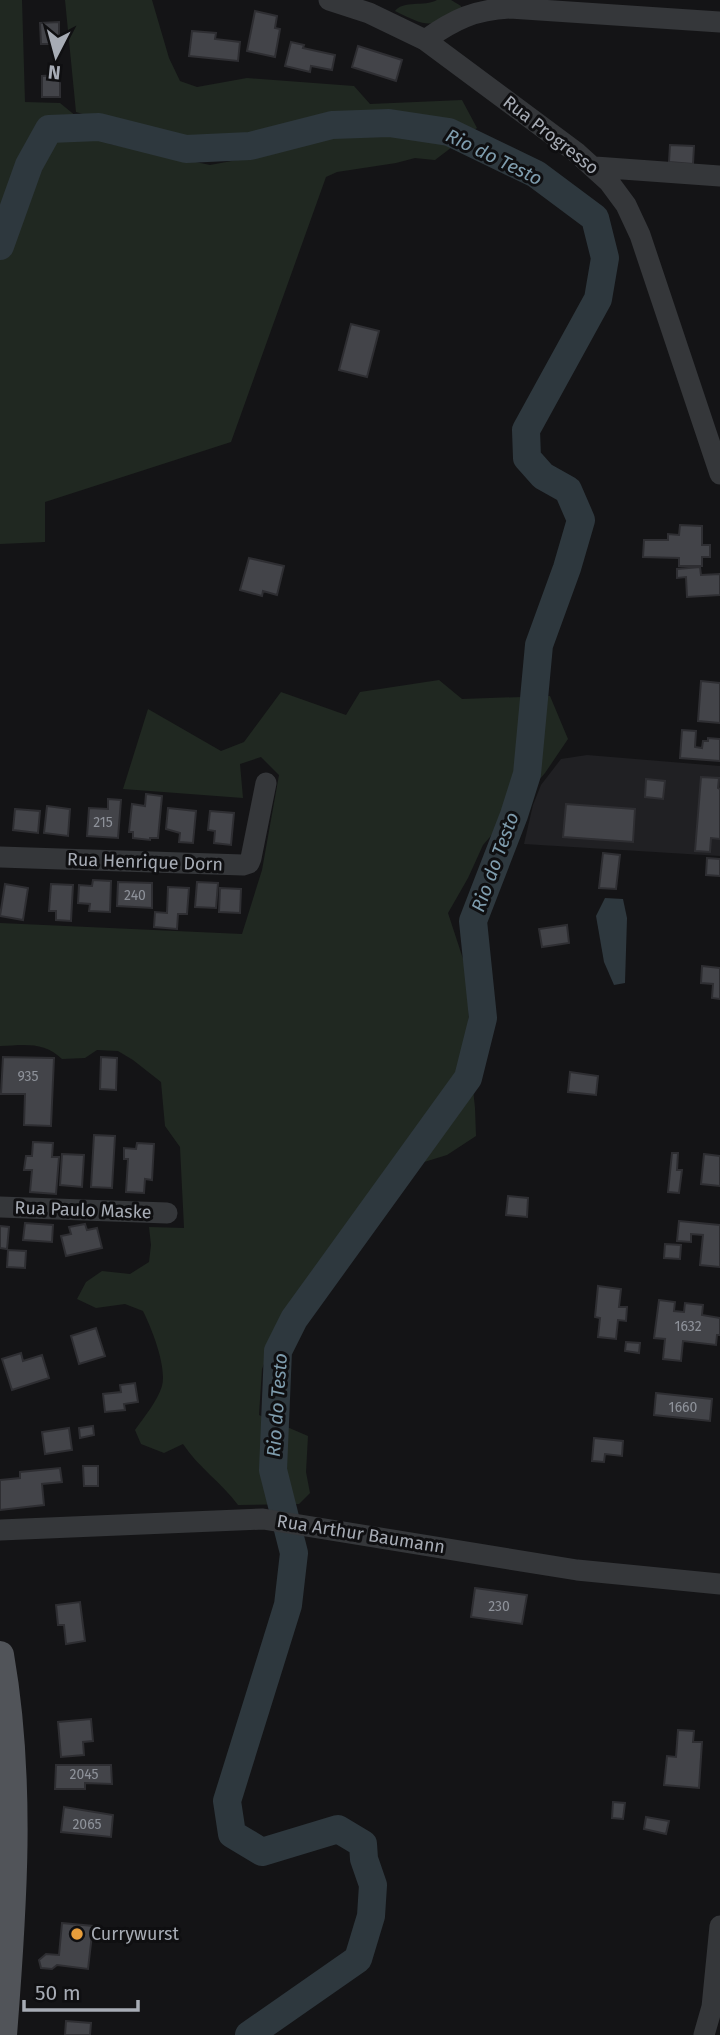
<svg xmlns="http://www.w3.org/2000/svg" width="720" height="2035" viewBox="0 0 720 2035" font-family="'Fira Sans',sans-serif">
<rect width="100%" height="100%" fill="#141416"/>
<!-- built -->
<path fill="#202023" d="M587,755l133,11v90l-196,-12 9,-39 8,-20 20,-26z"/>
<!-- green -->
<path fill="#202821" d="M0,0h22l3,102 35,1 50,41 100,21 27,-5 -161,-48 -11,-112h87l17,58 11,23 17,6 50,-9 107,8 16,18 92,-4 15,28 -42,32 -20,-2 -19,5 -59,9 -11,5 -95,265 -186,60v40l-45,2z
M437,0h14l10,6 -1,8c-32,13 -33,13 -65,-3 8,-11 29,-4 42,-11z
M439,680l23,19 88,-3 18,43 -23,34 -62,72 -15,33 -20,35 17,52 4,42 -1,34 7,67 1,28 -29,19 -62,19 -62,90 -40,51 -21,54 -3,46 49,21 -2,36 4,21 -11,11 -61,1c-16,-22 -40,-38 -55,-61l-19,9 -23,-9 -6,-14c9,-13 22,-28 27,-44 5,-19 -10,-57 -19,-75l-18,-7 -29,4 -19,-9 9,-17 16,-11 28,3 19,-12 2,-17 -2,-18 35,1 -4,-81 -15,-21 -4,-44 -28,-22 -15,-9 -21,-1 -12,8 -23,1c-18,-18 -38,-14 -62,-13v-123l242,11 20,-64 17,-95 -18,-18 -21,7 3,34 -120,-9 25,-80 73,42 23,-9 37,-50 65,23 14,-23z"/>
<!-- water -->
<path fill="#2e383e" d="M605,898l18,1 4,19 -2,65 -11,2 -10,-23 -8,-46z"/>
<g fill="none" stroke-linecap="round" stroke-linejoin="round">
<!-- river -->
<path stroke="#2e383e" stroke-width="28" d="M0,246l29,-81 20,-36 50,-2 87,22 64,-3 82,-21 57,-2 60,9 87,42 59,44 10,40 -7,41 -72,131 1,28 16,18 25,14 13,30 -14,48 -28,77 -12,129 -13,41 -41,106 10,97 -15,60 -174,241 -16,32 -5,119 21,83 -6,52 -61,196 5,33 30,18 76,-23 25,15 1,15 9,26 -2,31 -13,43 -109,76"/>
</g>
<!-- building -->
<path fill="#434449" stroke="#2e2e32" stroke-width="2" d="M255,11l22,5 -2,12 5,1 -5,28 -28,-6z
M59,22v22h-18l-1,-21z
M192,31l24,2 -1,6 25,3 -2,19 -49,-5z
M291,42l13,3 -1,3 32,7 -3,15 -21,-4 -1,6 -25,-6z
M358,46l44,14 -6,21 -44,-14z
M60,75v22h-18v-21z
M670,145l24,1 -1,18 -24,-2z
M351,324l28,7 -12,46 -28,-7z
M680,525l22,1v19h8v12h-8v9h-23v-8l-36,-1 1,-17h24v-6l11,1z
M249,558l35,8 -7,29 -14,-4 -1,5 -22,-6z
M700,567l1,8 19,-1v21l-33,2 -1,-20 -9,1v-9z
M701,681l19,2v40l-22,-2z
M682,730l14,1 -1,16 7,1 1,-7h5v-3l12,1v22l-40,-3z
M701,777l18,1 -1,10 2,1v50l-9,-1 -1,14 -15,-1z
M646,779l19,2 -2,18 -18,-2z
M146,794l16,2 -4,42h-8v2l-17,-2v-6h-4l3,-28 13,2z
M108,799l13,1 -3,38 -31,-2 2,-28 19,1z
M566,804l69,5 -2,33 -70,-5z
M47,806l23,3 -2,27 -24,-3z
M168,808l28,3 -3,32 -14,-1 1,-9 -14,-4z
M15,809l25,2 -2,22 -25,-3z
M210,811l24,2 -3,32 -17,-2 1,-12 -7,-1z
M603,853l17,2 -4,34 -17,-1z
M707,858l13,1v17l-14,-1z
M93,880l18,1 -1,31 -21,-1 1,-7 -12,-1 1,-18 13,1z
M118,882l34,1v25l-35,-2z
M197,882l21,1 -2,25 -21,-1z
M5,884l23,4 -5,32 -23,-4z
M51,884l22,1 -2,36 -15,-1v-9h-7z
M168,887l21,1 -2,26h-9l-1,15 -23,-2 1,-15 12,1z
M220,888l21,1 -1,24 -21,-1z
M567,925l2,18 -27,4 -3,-18z
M702,966l18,2v31l-8,-1 1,-14 -12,-1z
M3,1057l51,1 -3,68 -27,-1 1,-31h-24z
M101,1057l16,1 -1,32 -16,-1z
M570,1072l28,4 -2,19 -28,-3z
M94,1135l21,1 -3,52 -21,-1z
M33,1142l20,1 -1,14h7l-3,37 -26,-2 2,-22h-8l2,-14h6z
M137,1143l17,1 -2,36 -7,-1 -1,14 -18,-1 2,-33h-4v-11l12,1z
M672,1153h6l-1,17h5l-3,23 -11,-1z
M62,1154l22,1 -2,32 -22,-2z
M704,1154l16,2v30l-19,-2z
M508,1196l20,2 -1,19 -21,-2z
M679,1221l41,4v42l-20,-2 3,-30 -12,-1v8l-14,-1z
M25,1223l28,2 -1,17 -29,-2z
M85,1224l2,6 10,-2 5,20 -36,8 -5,-20 10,-2 -2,-7z
M0,1226l9,1 -2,22 -7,-1z
M665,1244l16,1 -1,14 -16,-1z
M8,1250l18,1 -1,17 -18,-1z
M598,1286l23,3 -2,18h8l-1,14 -8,-1 -2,19 -18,-2 2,-19 -5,-1z
M659,1300l16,2 -1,9 10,1 1,-9 18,2 -1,10 18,3v17h-3l-1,10 -33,-4 -2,20 -18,-2 2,-20 -11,-1z
M96,1328l9,28 -26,8 -8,-28z
M626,1342l14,1 -1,10 -14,-2z
M21,1353l2,8 19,-6 7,23 -37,12 -10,-31z
M135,1383l3,19 -14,2 1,6 -20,2 -2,-18 18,-2 -1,-7z
M656,1393l56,6 -2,22 -56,-6z
M93,1426l1,9 -14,3 -1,-10z
M69,1428l3,22 -27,4 -3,-22z
M594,1438l29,3 -1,15 -17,-2 -1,8 -12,-1z
M83,1466h15v20h-14z
M60,1468l2,14 -20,2 2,21 -44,5v-30l20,-2v-6z
M475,1588l52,7 -5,29 -51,-7z
M80,1602l5,39 -19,3 -2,-19h-6l-2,-20z
M91,1719l2,22 -10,1 1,13 -23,2 -3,-35z
M678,1730l16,1 -1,11h9l-3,46 -35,-3 3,-29 9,1z
M56,1765h55l1,19 -27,-1v6h-30z
M613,1802l12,1 -2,16 -11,-1z
M64,1807l49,8 -2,22 -50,-5z
M646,1817l23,4 -3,13 -22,-5z
M62,1923l31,3 -5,43 -31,-4 -5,4 -11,-1 -2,-8 7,-6 13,1z
M66,2021l25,2 -1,12h-25z"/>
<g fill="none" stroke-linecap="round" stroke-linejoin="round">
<!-- minor -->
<path stroke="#35373a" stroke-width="21" d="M329,0l40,13 56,27 152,113 32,29 17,23 14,30 80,239
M425,40c30,-21 49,-30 85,-32l210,14
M595,167l125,9
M0,857l243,8 6,-2 2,-5 15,-75
M0,1207l167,6
M0,1530l263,-11 314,51 143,14
M704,2035l8,-28 8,-81"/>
<!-- major -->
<path stroke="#515459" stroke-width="28" d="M0,1655c22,126 13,253 3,380"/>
</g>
<!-- markers -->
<circle fill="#e79d3b" stroke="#0f0f11" stroke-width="2.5" cx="77" cy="1934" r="7"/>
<g text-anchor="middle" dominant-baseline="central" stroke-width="6" stroke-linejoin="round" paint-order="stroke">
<!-- number labels -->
<g font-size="14" fill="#8e929a">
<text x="103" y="822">215</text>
<text x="135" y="895">240</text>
<text x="28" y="1076">935</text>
<text x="688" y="1326">1632</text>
<text x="683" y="1407">1660</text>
<text x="499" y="1606">230</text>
<text x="84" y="1774">2045</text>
<text x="87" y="1824">2065</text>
</g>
<!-- street labels -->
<g font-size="18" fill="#a7acb5" stroke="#0f0f11">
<text transform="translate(551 135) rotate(38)">Rua Progresso</text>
<text transform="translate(145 862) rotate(2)">Rua Henrique Dorn</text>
<text transform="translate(83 1210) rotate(2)">Rua Paulo Maske</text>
<text transform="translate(361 1534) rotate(9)">Rua Arthur Baumann</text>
</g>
<!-- poi labels -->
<g font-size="18" fill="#a7acb5" stroke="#0f0f11" text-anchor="start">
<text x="91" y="1934">Currywurst</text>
</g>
<!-- water labels -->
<g font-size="19" font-style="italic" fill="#7f9dae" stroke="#0f0f11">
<text transform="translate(494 157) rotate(26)">Rio do Testo</text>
<text transform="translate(495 862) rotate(-70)">Rio do Testo</text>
<text transform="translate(277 1405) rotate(-86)">Rio do Testo</text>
</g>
</g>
<!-- north arrow -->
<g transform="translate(56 56) rotate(186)" stroke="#0f0f11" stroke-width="5" paint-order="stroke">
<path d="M0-5L12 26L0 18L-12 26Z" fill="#a7acb5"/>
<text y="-10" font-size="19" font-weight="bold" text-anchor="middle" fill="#a7acb5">N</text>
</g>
<!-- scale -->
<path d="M24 2000v10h114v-10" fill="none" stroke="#a7acb5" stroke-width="3.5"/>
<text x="35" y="2000" font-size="21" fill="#a7acb5" stroke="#0f0f11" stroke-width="5" paint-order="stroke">50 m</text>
</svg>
